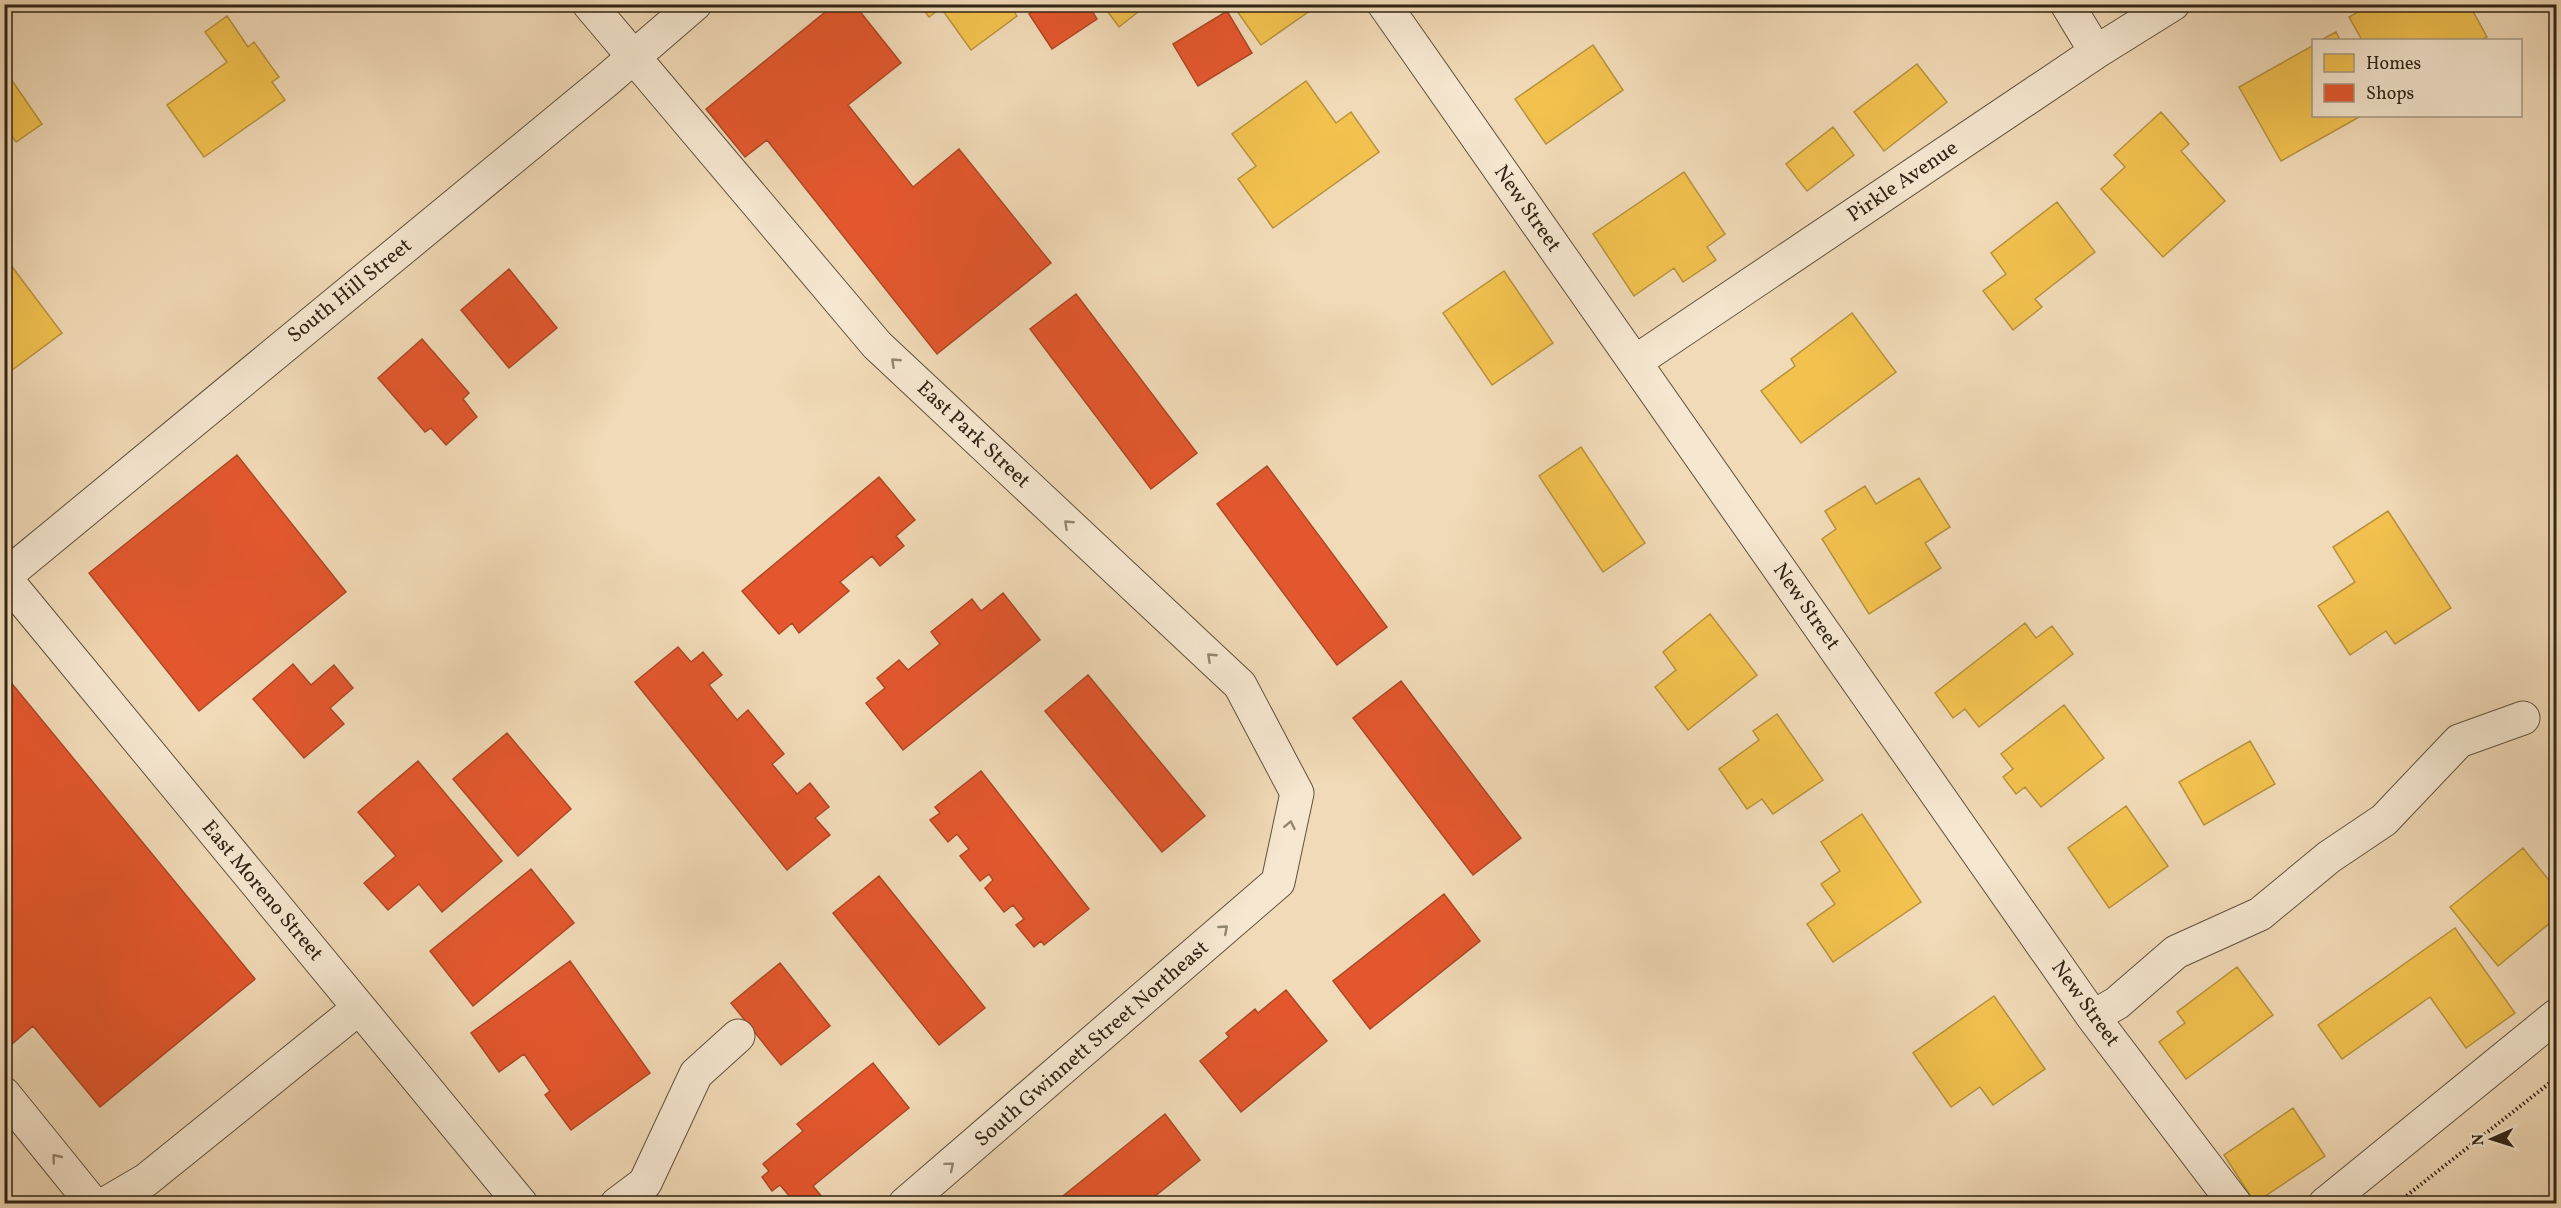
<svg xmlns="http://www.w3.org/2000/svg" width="2561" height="1208" viewBox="0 0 2561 1208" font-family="Vollkorn,serif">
<rect width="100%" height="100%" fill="#f1dab7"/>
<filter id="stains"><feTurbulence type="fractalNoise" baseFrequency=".00333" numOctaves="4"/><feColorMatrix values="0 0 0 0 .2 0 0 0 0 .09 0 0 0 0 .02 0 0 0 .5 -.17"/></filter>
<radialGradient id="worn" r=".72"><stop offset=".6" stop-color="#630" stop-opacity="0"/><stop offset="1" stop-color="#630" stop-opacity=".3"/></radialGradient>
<!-- homes -->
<path fill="#f2c14e" stroke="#b8923d" stroke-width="1.5" d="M919,4h90l8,12 -46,34 -30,-42 -12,9z
M1102,4h46l-29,23z
M1232,4h80l2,4 -53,37z
M2372,4h97l18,33 -6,3h-119l-13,-23z
M227,16l21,31 6,-5 25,35 -7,5 13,18 -81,57 -37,-52 60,-43 -22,-30z
M2336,32l4,8h-19z
M1593,45l30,45 -77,54 -31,-45z
M2314,45v71h47l-80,45 -42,-74z
M1917,64l30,38 -63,49 -30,-39z
M4,69l38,55 -26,18 -7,-10 -5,3z
M1306,81l30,42 15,-11 28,40 -106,76 -35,-49 18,-13 -24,-32z
M2161,112l28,32 -8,7 44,50 -62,56 -62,-68 24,-22 -11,-12z
M1833,127l21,28 -47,36 -21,-27z
M1684,172l41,62 -18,13 9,13 -33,22 -9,-14 -40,28 -41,-62z
M2057,202l38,50 -60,47 7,8 -29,23 -30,-39 23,-17 -15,-21z
M4,256l58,77 -58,43z
M1504,271l49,72 -61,42 -49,-72z
M1852,313l44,59 -95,71 -40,-52 34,-25 -4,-7z
M1581,447l64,96 -42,29 -64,-96z
M1919,478l31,49 -25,16 16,25 -72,46 -47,-75 14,-10 -11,-18 40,-25 11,18z
M2388,511l63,97 -56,36 -9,-13 -36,24 -32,-49 37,-24 -22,-35z
M1710,614l47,61 -69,55 -33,-43 21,-17 -13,-18z
M2025,623l11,15 16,-12 21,28 -94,73 -14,-18 -12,9 -18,-25z
M2064,705l40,53 -63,49 -16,-20 -9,7 -13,-17 10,-8 -12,-15z
M1777,714l46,66 -50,34 -11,-15 -15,10 -28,-40 40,-29 -6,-9z
M2250,741l25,43 -71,41 -25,-43z
M2126,806l42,60 -59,42 -41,-60z
M1862,814l59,88 -88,60 -26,-38 28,-20 -14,-20 19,-13 -19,-29z
M2523,848l33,41v29l-58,48 -48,-59z
M2455,928l60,85 -49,35 -36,-51 -88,62 -24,-34z
M2237,967l36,48 -87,64 -27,-37 26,-19 -8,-11z
M1994,996l51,73 -52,36 -13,-18 -29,20 -38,-54z
M2293,1108l32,48 -70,47 -31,-48z"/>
<!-- shops -->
<path fill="#e4572e" stroke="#ae4826" stroke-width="1.5" d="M835,4h19l47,59 -53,42 65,82 46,-38 92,114 -114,91 -170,-214 -22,17 -39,-48z
M1043,4h45l9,15 -45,30 -23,-35z
M1227,11l25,42 -54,33 -25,-42z
M509,269l48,59 -48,40 -48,-58z
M1076,294l121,159 -46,36 -121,-160z
M422,339l47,54 -6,6 14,18 -31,28 -15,-17 -6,4 -47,-54z
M237,455l109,137 -147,119 -110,-138z
M1267,466l120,161 -50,38 -120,-161z
M879,477l36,43 -19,16 8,10 -24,20 -8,-10 -32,26 9,9 -50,42 -7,-10 -13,11 -37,-43z
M1003,593l37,47 -137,110 -37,-47 19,-15 -8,-10 22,-18 9,10 32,-26 -9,-12 41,-33 9,12z
M678,647l13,15 12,-10 19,23 -13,10 28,35 11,-10 36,44 -12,10 25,30 13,-11 19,24 -14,11 15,17 -43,35 -152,-188z
M293,664l18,21 23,-20 19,23 -23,20 14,16 -40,34 -51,-59z
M4,674l251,305 -155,128 -67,-81 -21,18 -8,-9z
M1088,675l117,141 -43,36 -117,-141z
M1401,681l120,157 -48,37 -120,-157z
M507,733l64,76 -53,47 -65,-77z
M418,761l84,100 -60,51 -23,-28 -31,26 -24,-27 32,-27 -38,-44z
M981,771l108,138 -45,36 -3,-4 -7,6 -18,-22 8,-6 -11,-14 -9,7 -19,-24 8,-8 -4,-6 -9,7 -20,-25 9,-7 -12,-15 -9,8 -18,-22 10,-7 -5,-6z
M531,869l43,54 -101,83 -43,-55z
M879,876l106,132 -46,37 -106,-132z
M1444,894l36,47 -110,88 -37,-48z
M570,961l80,112 -79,57 -26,-35 5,-4 -26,-37 -25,18 -28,-39z
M780,963l50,63 -49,39 -50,-62z
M1286,990l41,51 -86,71 -41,-51 29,-24 -3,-4 29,-24 3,4z
M873,1063l36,45 -96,78 9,11 -7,7h-19l-16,-19 -8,6 -10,-14 7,-6 -6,-7 40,-33 -6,-7z
M1165,1114l35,46 -55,44h-92z"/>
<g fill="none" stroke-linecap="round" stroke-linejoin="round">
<!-- minor casing -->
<g stroke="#60523e" stroke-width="35">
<path id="minor" d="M589,4l288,341 363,340 57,108 -19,89 -373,322
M1384,4l709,1013 142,187
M2067,4l29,48
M1635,362l461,-310 77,-48
M4,577l603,-497 88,-76
M4,577l517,627
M2093,1017l24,-14 59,-51 84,-38 69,-57 55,-37 75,-79 64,-23
M4,1094l89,110
M105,1204l41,-24 213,-172
M617,1204l28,-21 51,-109 42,-38
M2325,1204l231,-188"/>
</g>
<!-- path -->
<path stroke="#302415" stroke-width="4" stroke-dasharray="1.5 3" stroke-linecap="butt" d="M2396,1204l160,-126"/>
<!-- minor -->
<use href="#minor" stroke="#f6e7d0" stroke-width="33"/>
</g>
<!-- one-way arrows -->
<defs><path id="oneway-chevron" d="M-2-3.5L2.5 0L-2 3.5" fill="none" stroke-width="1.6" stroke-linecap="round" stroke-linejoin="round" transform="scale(1.5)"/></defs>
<g stroke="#938672">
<use href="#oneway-chevron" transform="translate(895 362) rotate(-137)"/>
<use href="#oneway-chevron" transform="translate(1068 524) rotate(-137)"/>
<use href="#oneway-chevron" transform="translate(1211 657) rotate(-137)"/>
<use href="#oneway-chevron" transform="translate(1290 825) rotate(-78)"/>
<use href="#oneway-chevron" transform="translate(1224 929) rotate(-41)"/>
<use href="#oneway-chevron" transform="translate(56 1158) rotate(-129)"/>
<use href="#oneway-chevron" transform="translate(950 1166) rotate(-40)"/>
</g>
<g text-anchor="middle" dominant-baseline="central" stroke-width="6" stroke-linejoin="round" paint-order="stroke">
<!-- street labels -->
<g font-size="21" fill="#302415" stroke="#f6e7d0">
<text transform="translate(1903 182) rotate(-34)">Pirkle Avenue</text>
<text transform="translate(1527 209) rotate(55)">New Street</text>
<text transform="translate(350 291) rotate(-39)">South Hill Street</text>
<text transform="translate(973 435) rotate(43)">East Park Street</text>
<text transform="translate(1806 607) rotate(55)">New Street</text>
<text transform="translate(262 891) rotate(50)">East Moreno Street</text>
<text transform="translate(2085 1004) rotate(54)">New Street</text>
<text transform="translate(1092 1044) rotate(-41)">South Gwinnett Street Northeast</text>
</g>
</g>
<!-- margin -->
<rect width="2561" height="1208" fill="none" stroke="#f1dab7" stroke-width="24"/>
<rect x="6" y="6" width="2549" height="1196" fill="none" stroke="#302415" stroke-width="3"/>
<rect x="12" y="12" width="2537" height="1184" fill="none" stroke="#302415" stroke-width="1.5"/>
<!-- legend -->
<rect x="2312" y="39" width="210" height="78" fill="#f6e7d0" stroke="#a79985" stroke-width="1.5"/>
<rect x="2324" y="54" width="30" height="18" fill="#f2c14e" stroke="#a79985" stroke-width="1.5"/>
<text x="2366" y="69" font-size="18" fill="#302415">Homes</text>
<rect x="2324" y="84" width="30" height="18" fill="#e4572e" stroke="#a79985" stroke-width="1.5"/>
<text x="2366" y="99" font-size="18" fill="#302415">Shops</text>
<!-- north arrow -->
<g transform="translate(2492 1139) rotate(267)" stroke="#f6e7d0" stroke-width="4.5" paint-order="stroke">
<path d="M0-4.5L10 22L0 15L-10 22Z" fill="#302415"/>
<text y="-9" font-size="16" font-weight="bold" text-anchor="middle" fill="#302415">N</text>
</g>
<rect width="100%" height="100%" filter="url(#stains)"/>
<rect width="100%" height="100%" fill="url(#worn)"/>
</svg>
